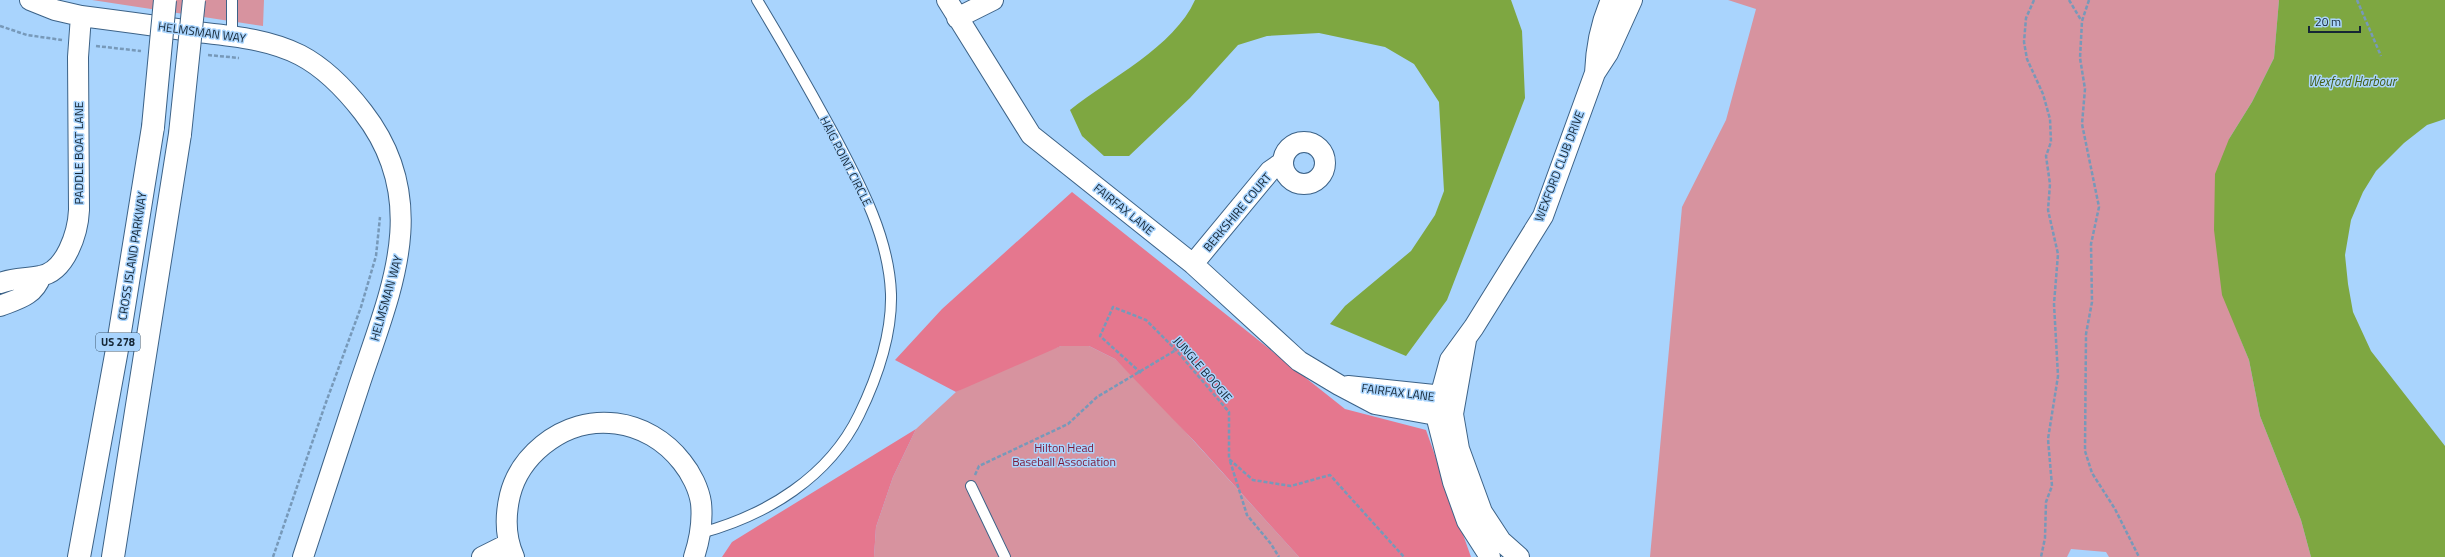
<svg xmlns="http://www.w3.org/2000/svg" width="2445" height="557" viewBox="0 0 2445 557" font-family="'Titillium Web',sans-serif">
<rect width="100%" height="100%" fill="#a9d4fd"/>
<!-- green -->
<path fill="#d7939f" d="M92,0h172l-1,26z
M1728,0h551l-5,58 -22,44 -23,37 9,194 11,27 11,56 41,104 10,37h-202l-3,-5 -35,-3 -4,8h-417l32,-350 44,-87 30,-111z
M1061,346h28l26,13 37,36 147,162h-425l2,-30 17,-50 23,-48 40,-37 48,-26z"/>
<!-- forest -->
<path fill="#e5778e" d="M1072,192l273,217 81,21 45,127h-172l-104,-115 -80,-83 -26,-13h-28l-105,46 -61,-32 47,-51z
M916,429l-23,48 -17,50 -2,30h-152l10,-15z"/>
<!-- water -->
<path fill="#7ea741" d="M1195,0h316l11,31 3,67 -78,202 -41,56 -76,-32 15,-18 66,-55 24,-36 9,-24 -5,-89 -25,-38 -29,-17 -66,-14 -52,3 -29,9 -48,53 -61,58h-25l-22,-20 -12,-26c40,-32 104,-63 125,-110z
M2279,0h166v119l-18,6 -23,18 -28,28 -13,21 -12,28 -6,35 3,29 5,28 18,39 74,95v111h-134l-10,-37 -41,-104 -11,-56 -27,-65 -8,-65 1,-56 14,-35 23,-37 22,-44z"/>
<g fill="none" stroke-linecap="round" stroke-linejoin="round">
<!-- service casing -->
<g stroke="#3c6287" stroke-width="12">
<path id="service" d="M232,0v36
M971,486l34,71
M701,533c66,-18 128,-56 158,-118 18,-37 33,-80 32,-121 -2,-58 -32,-112 -59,-163 -24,-44 -49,-88 -75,-131"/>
</g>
<!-- minor casing -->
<g stroke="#3c6287" stroke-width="22">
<path id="minor" d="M30,0l25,10 26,6c39,5 77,10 116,16 35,4 71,7 103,23 25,13 46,35 63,57 70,90 27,180 -4,274 -19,57 -37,114 -56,171
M947,0l84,135 162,129 106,97 40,24 36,19 61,11 17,-1
M957,18l36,-18
M1595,73c1,-26 5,-48 16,-73
M1283 163a21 21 0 1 1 42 0a21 21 0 1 1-42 0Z
M1193,264l77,-93 13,-9
M0,283c14,-5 26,-4 40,-7 26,-4 38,-44 39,-66l-1,-153 3,-41
M0,306c18,-7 34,-10 41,-30
M1466,340l-13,74 6,35 23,63 19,29 18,16
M1348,386l105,11
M482,557l26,-13
M514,557c-9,-20 -9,-41 -4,-62 5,-20 17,-37 33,-50 44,-36 105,-27 139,17 9,11 17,27 19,41 2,20 -1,36 -7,54
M1490,557l-23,-36 -14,-39 -17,-67 4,-18 10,-37 24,-33 69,-111 52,-143 13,-20 24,-53"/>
</g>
<!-- motorway casing -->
<g stroke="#3c6287" stroke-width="24">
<path id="motorway" d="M79,557l39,-213 35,-217
M113,557l67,-423"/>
</g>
<!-- path -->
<path stroke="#7799b9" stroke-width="2.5" stroke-dasharray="4 2" stroke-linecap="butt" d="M2034,0l-8,18 -2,24 3,17 16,35 7,25 1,23 -5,14 4,28 -2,26 10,44 -4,50 4,72 -10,63 4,47 -6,16 -1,36 -4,19
M2069,0l12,20
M2089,0l-7,21 -2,37 5,31 -3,35 17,83 -8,37 1,58 -6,32 -1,117 7,22 23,36 24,48
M2357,0l24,56
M0,26l27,9 35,5
M96,46l45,5
M208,55l31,3
M1141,373l-41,-37 13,-29 33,13 30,30 53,62v47l24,21 38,6 39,-11 74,82
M1230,461l17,54 24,29 8,13
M975,475l4,-9 89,-42 29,-27 79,-47
M273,557l52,-152 36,-98 15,-51 4,-39"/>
<!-- service -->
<use href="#service" stroke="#fff" stroke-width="10"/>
<!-- minor -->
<use href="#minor" stroke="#fff" stroke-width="20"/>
<!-- motorway -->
<use href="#motorway" stroke="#fff" stroke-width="22"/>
<!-- motorway-bridge casing -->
<g stroke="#3c6287" stroke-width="24" stroke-linecap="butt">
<path id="motorway-bridge" d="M153,127l12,-127
M180,134l14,-134"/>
</g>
<!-- motorway-bridge -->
<use href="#motorway-bridge" stroke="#fff" stroke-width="22"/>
</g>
<g text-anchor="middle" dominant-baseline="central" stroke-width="3" stroke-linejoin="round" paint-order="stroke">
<!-- shield labels -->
<rect fill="#a9d4fd" stroke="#415a71" stroke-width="1" x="96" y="333" width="44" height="18" rx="3"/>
<g font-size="11" font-weight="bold" fill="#152635">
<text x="118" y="342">US 278</text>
</g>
<!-- street labels -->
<g font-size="12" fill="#152635" stroke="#a9d4fd">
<text transform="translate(202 32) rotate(8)">HELMSMAN WAY</text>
<text transform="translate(78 153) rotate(-90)">PADDLE BOAT LANE</text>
<text transform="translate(846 161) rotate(63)">HAIG POINT CIRCLE</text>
<text transform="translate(1559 166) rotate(-69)">WEXFORD CLUB DRIVE</text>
<text transform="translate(1124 209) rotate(39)">FAIRFAX LANE</text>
<text transform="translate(1237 212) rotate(-50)">BERKSHIRE COURT</text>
<text transform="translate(132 256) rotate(-81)">CROSS ISLAND PARKWAY</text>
<text transform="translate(386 298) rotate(-74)">HELMSMAN WAY</text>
<text transform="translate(1203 369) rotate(49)">JUNGLE BOOGIE</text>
<text transform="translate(1398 392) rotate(7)">FAIRFAX LANE</text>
</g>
<!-- park labels -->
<g font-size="12" fill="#7c1837" stroke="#a9d4fd">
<text x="1064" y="447">Hilton Head<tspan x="1064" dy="14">Baseball Association</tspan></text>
</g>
<!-- water labels -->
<g font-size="13" font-style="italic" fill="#445e18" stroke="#a9d4fd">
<text x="2352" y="81">Wexford Harbour</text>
</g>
</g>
<!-- scale -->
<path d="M2309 26v6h51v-6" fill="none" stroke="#152635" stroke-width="2"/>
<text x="2315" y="26" font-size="12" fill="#152635" stroke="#a9d4fd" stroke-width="3" paint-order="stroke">20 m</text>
</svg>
